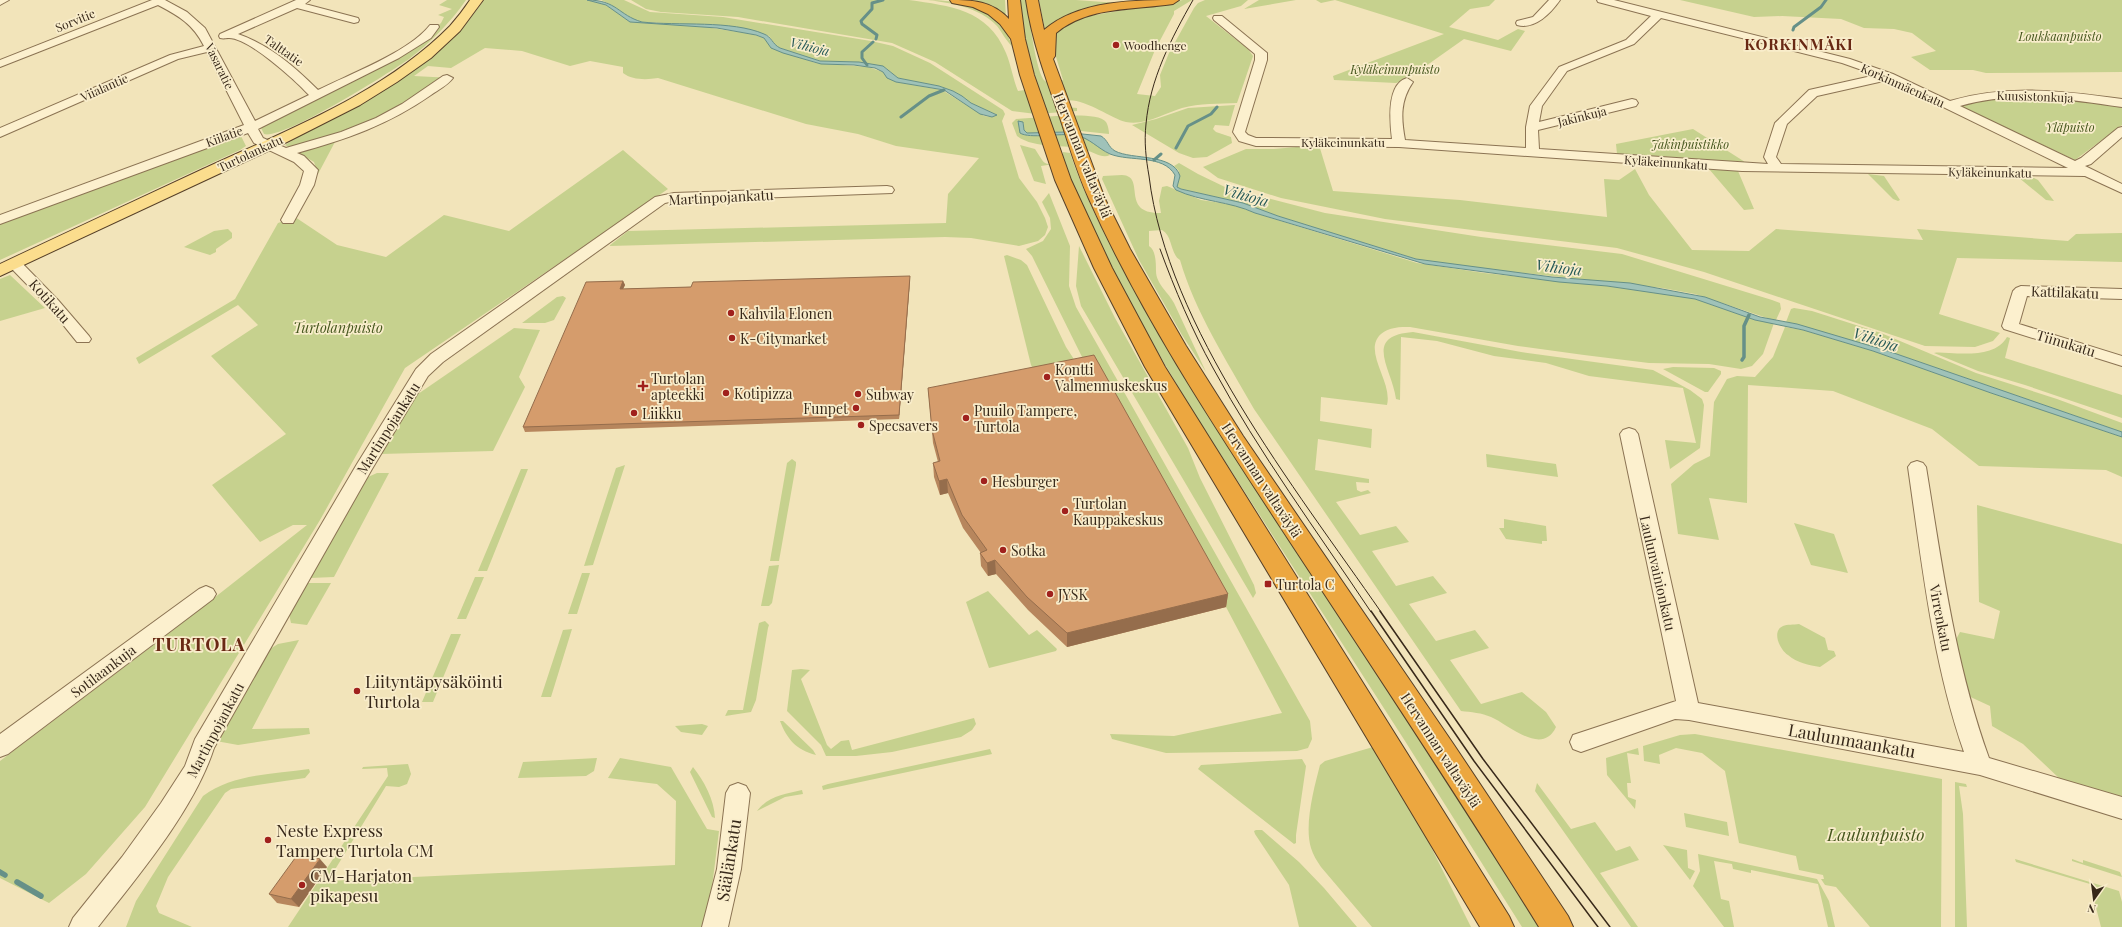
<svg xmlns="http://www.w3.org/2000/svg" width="2122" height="927" viewBox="0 0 2122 927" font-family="'Playfair Display',serif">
<rect width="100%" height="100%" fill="#f2e4ba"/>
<!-- green -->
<path fill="#c6d18e" d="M447,0h19c-15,22 -36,43 -57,59 -20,14 -126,81 -145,75l-4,-8 138,-69 43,-34 3,-6 -6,-2 14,-6 -13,-4z
M484,0h103l19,5 24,17 75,5 47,7 12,4 10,11 42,14 52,4 15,5 13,10 46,8 42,26 8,1 3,-3 -24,-11 -9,-7 -9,-5 -14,-5 -41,-8 -12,-10 -27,-6 -39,-1 -40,-13 -4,-2 -7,-10 -20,-6 -24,-4 -83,-4c-16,-4 -26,-16 -41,-22h23l26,12 73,5 148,24 22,5 37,17 73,47 2,4 -3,7 17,57 18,24 8,16 3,9 -3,8 -7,6 -19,5 -48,-8 -26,-1 -336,9 19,-15 318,-8 2,-29 31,-36 -83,-12 -38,-12 -52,-10 -148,-46c-12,2 -26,2 -35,-5v-6l-33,-6 -20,5 -48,-15 -37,-3 -34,20 -23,-2 -14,10 38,2 -64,43 -20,9 -32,10 -18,34 -4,-12 -29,-17 165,-105 20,-21z
M631,0h278c41,6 79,9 97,53 5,12 7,26 12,38l7,-1 11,-10 -11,-43 -6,-37h7c3,14 10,75 19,81 4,3 13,1 18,-1l-10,-33 2,-13 22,-16 106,-18h9l-18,11v3l-19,36 -18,44 18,2 6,-9 -1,-12 9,-22 25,-45 4,-5 7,-3h43l-7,6 -35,10 42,33 5,7 -16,47c-17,1 -38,0 -55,5 -17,5 -37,18 -56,14 -18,-4 -54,-34 -70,-16l21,2v3l-41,3 -24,-3 -77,-49 -43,-19 -154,-26 -77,-5 -15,-3z
M928,0c14,0 47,3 58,10 12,8 22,23 26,36 -6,-5 -10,-14 -15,-20 -18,-19 -46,-23 -69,-26z
M963,0h42l1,17 -35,-16z
M1039,0h37l42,3 26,-3h20c-32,6 -98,6 -119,30z
M1259,0h37l-52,9z
M1316,0h179l-6,6 -19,3 -21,18 49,13 20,-11 7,2 -14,20 -47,-12 -58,41 -10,3 -62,-3 -1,-4 111,-42 -109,-34 -14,3z
M1680,0h442v72l-136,1 -13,-3h-43l-19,-13 25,-6 -24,-18 -18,-4 -30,-1 -23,-9 -59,-3 -28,1z
M1995,96h69l58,9v20l-47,35 -114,-53 1,-3z
M1235,105l-6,21 -14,-1 -2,4 3,3 15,5 1,6 -25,14 -14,1 -14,-5 -47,-28 24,-6 32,-11z
M1056,116c10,0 44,-3 50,6 2,3 3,9 3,12l-28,-3 -54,2 -3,-3v-7l-5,3v3l9,7 31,-2 24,3 11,5 16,13c-8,4 -16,-3 -24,-5 -21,-7 -50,0 -69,-14l-5,-13 4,-4z
M1693,129l52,33 -128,-8 -1,-10z
M238,134l3,2 5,10 -6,4 -240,110v-37z
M1020,145l15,4c10,15 8,19 28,11v-8l7,1c23,68 61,130 97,192l376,582h-21l-117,-186 -211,-328 -40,-67 -100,-182 -13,2 5,18 -12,-3z
M1319,145l14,46 127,9 147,17 -3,-38 15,1 16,-11 14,26 43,55 57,1 27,-22 147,11 -6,-11 151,12 8,-7 46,-1v29l-165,-4 -18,56 61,19 -7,8 -18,6 -50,-1 -221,-74 -87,-24 -232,-29 -104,-21 -63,-20 -15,-11 43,-18h28z
M623,150l45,39 -263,179 -85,152 -175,287 -59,67 -37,29 -49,-25v-117l172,-130 135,-106h-14l-33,17 -48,-57 74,-51 -75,-78 47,-31 -20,-20 -99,59 -3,-6 99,-59 43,-76 17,-6 42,28 49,12 58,-42 65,16z
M1179,163l19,11 27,13 100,26 156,24 141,17 150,46 8,3 1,6 -5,11h-3l-78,-26 -33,-6 -194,-21 -52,-8 -138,-43 -35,-13 -62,-14 -4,-2 2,-16 -5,-5z
M1709,169l29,2 16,38 -10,1z
M1868,174l16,2 16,24 -2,1 -5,-2z
M1122,175c25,1 -3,39 39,38l-2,-12 3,-14 5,-1 34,14 34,5 20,8 162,50 67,10 123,13 73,10 15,3 60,21 19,3 -11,31 -11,12 -11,3 -32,-5 -60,-1 -65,-8 -66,-9 -108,-19c-10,0 -21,0 -29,7 -19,17 12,48 6,71l-66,-8 -1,24 52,8 -1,19 -53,-9 -3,31 54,9v4l-13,-1 1,8 4,2 7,-2 3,3 -35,9 24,33 36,-9 13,16 -37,9 24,35 37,-10 14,17 -38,11 27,37 39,-11 14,18 -39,12 31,44 41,-12 24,20 10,15c-14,30 -48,-3 -65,-10 -9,-4 -20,-5 -30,-6l-207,-302c-27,-48 -59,-97 -74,-149 -10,-6 -7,-24 -18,-30l-13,1v15c7,4 7,18 7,25 0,13 13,22 18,32l32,69 -24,-37 -43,-75 -37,-81 1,-3z
M2018,177l16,1 4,2 16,21 -8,-1z
M1049,193l21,53 -1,40 7,21 234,414 2,18 -4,9 -11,3 -131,2 -54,-14 -2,-5 64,2 108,-23 -56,-106 -138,-238 -56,-113 -6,-7 17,-8 8,-12 -1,-11 -8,-16z
M228,229l4,4v5l-16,11v3l-6,3 -26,-8 30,-16z
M1079,246l36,72 73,130 12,30 54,107 2,8 -3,5 -172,-292 -5,-20z
M1007,255l14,5 6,5 39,82 15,23 -42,9 -8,-14 -27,-109z
M10,275l35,33 -45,13v-42z
M563,296l3,2 -12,22 -9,3h-23l35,-26z
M1794,308l18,3 69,22 95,40 81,26 65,24v9l-234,-81 -102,-29 5,-13z
M1785,327l18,3 70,21 118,42 131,44v40l-16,-7 -127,-4 -47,-37 -99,-38 -85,-6 -1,118 -38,-5 10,42 -41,-6 -7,-50 23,-20 16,-8 4,-54 13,-23 10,-3 18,1 18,-20z
M514,328l26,2 -21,47 6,10 -32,64 -113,3 30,-50 8,-10z
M1413,332l108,20 132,18 37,20 12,9 2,6 -4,43 -30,21 -5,-29 31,3 -13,-55 -94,-12 -43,-13 -52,-7 -57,-15 -36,-4 -1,63 -4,-1c-4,-31 -34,-63 17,-67z
M2007,337l3,1 -5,20 117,37v23l-97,-33 -47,-14 -44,-18c4,-1 10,0 15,0 20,1 47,3 58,-16z
M1673,367l41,1 7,3v3l-13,18h-3l-42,-23z
M1486,454l70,10 2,13 -71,-10z
M792,459l4,3v3l-17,96h-9l17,-98z
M625,465l-32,100 -9,1 32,-98z
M521,469h7l-41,102h-9z
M377,473h12l-55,104 -24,1 58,-101z
M1977,505l145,39v253l-62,-18 -37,-35 -31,-18 -2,-20 -26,-12 -11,-49 7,-13 34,7 6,-28 -21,-9z
M1504,519l42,7 1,15h-5v3l-36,-5 -7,-11h5z
M1794,523l40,11 14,39 -37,-8z
M779,565l-7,38 -3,3h-8l8,-40z
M582,573h8l-13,41h-9z
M475,577h9l-18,42h-9z
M307,583h24l-24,42 -16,-2 -2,-9z
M988,591l41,44 8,-5 20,19 -1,2 -67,17 -23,-66z
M765,621l4,4 -1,3 -12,72 -5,12 -26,4 3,-6h15l16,-87z
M1799,624l26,14 3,12 6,1 2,5 -16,11c-11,-2 -23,-4 -32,-12 -8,-5 -17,-24 -5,-29 4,-2 11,-1 16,-2z
M572,629l-21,68h-10l22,-67z
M451,634h10l-28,68h-11z
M299,640l-47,89 57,-1 1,6 -72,11 -22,-4 54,-92 8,-5z
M801,669l9,1 -9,9 26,66 4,4 10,-8 8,-1 3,10 122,-32 2,6 -4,6 -11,7 -69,15 -36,4h-30l-5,-11 -34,-34 5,-41z
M780,721h3l30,29 3,5c-20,-5 -29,-16 -36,-34z
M702,724l6,2 -6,9 -21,-3 -6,-6z
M1695,734l247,45 -1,148h-71l-34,-40 -11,-2 -4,-6h3l-1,-4 -24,-5 -3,-14 -57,-13 -14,-72 -23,-18 -26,-5 -17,7 1,9 -16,-3 -1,-15 37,-11z
M1373,747l46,76 52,104h-99l-51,-60c-4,-6 -8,-12 -10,-19 -7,-23 3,-60 9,-83l5,-4z
M1638,748l1,7 -12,-2 4,30h-4l1,14 8,3 -1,9 -28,-34 -1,-17z
M990,749l2,5 -169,36 -1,-4 6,-2z
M597,758l-3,13 -8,5 -68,2 5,-16z
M620,758l51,9 36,62 12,2 -9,72 -9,24h-413l100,-151 -1,-8 -25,1 1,-2 45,-3 3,10 -4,10 -8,3 -13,-1 -58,95 347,-16 1,-64 -19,-17 -49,-6z
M1302,759l4,7 -10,69v8l-2,1 -96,-75 3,-4z
M693,767c11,14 21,32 22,51l-3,-1 -22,-45z
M309,769l1,3 -5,6 -74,11 -6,4 -57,84 -12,29 3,7 33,14h-66l10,-26 67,-105c29,-22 71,-22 106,-27z
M1955,782l11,2 1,3 -8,-1 4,28 4,113h-12z
M1537,783l34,46 24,-7 21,29 14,-5 9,14 -39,13 38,54h-7l-96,-136z
M802,790l1,4 -18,3 -28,14c11,-15 28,-17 45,-21z
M1684,813l43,9 2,14 -43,-9z
M1256,830h6l37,32 25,26 33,39h-58l-10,-42 -34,-51 -1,-3z
M1663,845l24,5 1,18 7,3 -5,9z
M1698,854l119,25 12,22 6,26h-7l-10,-43 -67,-14v3l-18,-4 -1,-5 -18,-3 7,38 8,2 5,26h-10l-31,-41 7,-15z
M2015,859l104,32 3,11v25h-21l-11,-43 -74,-22z
M2072,859l11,4v-3l37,12 2,5 -50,-16z"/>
<!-- water -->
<path fill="#9fc2b9" stroke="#669088" d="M587,0c30,0 31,15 55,22 36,4 90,-2 122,12 8,3 8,10 16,14l40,13 39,1 24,4 15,12 41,8 14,5 9,5 9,7 26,12 -5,2 -12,-3 -36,-24 -48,-8 -9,-4 -4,-6 -8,-4 -21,-3 -33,-1 -38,-11 -12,-5 -7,-10 -8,-3 -39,-7 -87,-6 -24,-17z
M1018,121l5,1 1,8 3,3 37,-1 37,4c7,4 7,11 14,15 17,9 58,2 65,25l-3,11 4,2 62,14 35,13 138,43 136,18 78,6 75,14 55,20 37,7 91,27 234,81v5l-131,-44 -118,-42 -70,-21 -48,-10 -60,-21 -88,-13 -48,-4 -134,-18 -170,-51c-26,-12 -53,-11 -79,-23l-3,-4 2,-11c-12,-21 -45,-13 -65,-21 -13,-6 -20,-16 -35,-19 -14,-2 -46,4 -55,-2z"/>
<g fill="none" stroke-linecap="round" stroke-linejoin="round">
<!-- stream-far2 -->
<path stroke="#669088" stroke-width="3" d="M1793,30l1,-3 27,-20 5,-7
M876,39l1,-4 -15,-11 -1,-3 11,-12v-6l11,-3
M867,65l-5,-7v-6l11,-10
M901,117l28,-21 15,-6
M1176,148l12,-22 23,-12 6,-7
M1154,160l7,-6"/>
<!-- stream-far1 -->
<path stroke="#669088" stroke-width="3.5" d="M1742,360l2,-3v-31l5,-11"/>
<!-- stream -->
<path stroke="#669088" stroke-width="5.5" d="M0,872l5,3
M17,882l24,14"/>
<!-- minor casing -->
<g stroke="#8b7353" stroke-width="2">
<path id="minor" d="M0,0h9l-9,5z
M152,0h13l22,12 18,16 50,93 54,-26c-14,-15 -60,-57 -80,-57 -4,0 -5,1 -9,0l-1,-2 1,-2 76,-34h14l-5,4 53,14 1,2 -1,2 -4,1 -57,-15 -59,26c32,11 57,33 80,56 32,-16 91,-38 112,-65h8l1,2 -8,11 -32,20 -141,71 5,9 23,10 55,-16 35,-14 26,-14 41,-28 4,-1 6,3c-5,7 -15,12 -22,17 -43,30 -84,44 -134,58l7,3 14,14 -4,15 -21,38h-10l-2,-3 19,-35 4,-14 -10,-9 -40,-19 -6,-10 -248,91v-9l244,-90 -37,-73 -29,7 -178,78v-9l170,-73 34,-9c-11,-22 -25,-30 -46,-41l-158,62v-7z
M1549,0h11c-9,13 -25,30 -43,25l-1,-2 1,-2 16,-4z
M1597,0h17l236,59 43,15 57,27c57,-17 114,-10 172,-2v8c-54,-8 -109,-17 -162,-1l115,55 6,-3 37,-30 4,-1v10l-31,27 -6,2 37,18v9l-37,-17 -343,-5 -343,-24 -143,-1 -17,-5 -6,-9 22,-72v-6l-41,-34 -1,-2 1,-2h8l45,37v7l-22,72 3,3 8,3 136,1c-2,-16 -6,-55 15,-61l6,4c-13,19 -12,36 -8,58l121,8v-21l4,-21 29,-39 67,-27 25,-24 -53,-14zM1661,18l181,45 34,12 -67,15 -34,33 -11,34 4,7 -229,-15 -1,-19 98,-24 2,-3 -2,-3 -4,-1 -93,23 3,-16 25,-35 67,-27zM1888,80l180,88 -287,-4 -5,-7 11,-33 30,-28z
M887,186l5,1 2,3 -2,3 -218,8 -9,2 -222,159 -15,14 -56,93 -158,279c-20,62 -76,128 -116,179h-29l4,-9 49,-61 39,-54 24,-37 10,-27 162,-275 59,-95 15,-15 224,-157 19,-4z
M15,260l5,1 38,39 31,36 2,3 -2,3h-12l-29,-36 -38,-39 -2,-3 2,-3z
M2021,286l101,3v10l-95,-3 -8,28 103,32v10l-118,-37 -2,-3 11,-35 3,-3z
M1629,428l6,2 3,4 60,269 266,49c-32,-92 -42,-189 -56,-285l3,-4 6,-2 6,2 3,4c16,98 29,197 63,291l133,39v22l-142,-44 -291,-55 -14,-1 -94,33 -8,-3 -3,-7 3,-7 103,-34 -56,-267 3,-4z
M206,586l7,3 3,5 -3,5 -205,155 -8,3v-23l199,-145z
M738,783l8,3 4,7 -9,76 -13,58h-26l15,-58 9,-76 4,-7z"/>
</g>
<!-- major casing -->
<g stroke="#574028" stroke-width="2">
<path id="major" d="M470,0h13l-23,31 -29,27 -34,24 -37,23 -77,39 -283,132v-12c67,-32 135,-63 203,-95 84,-39 180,-75 247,-143 7,-8 14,-17 20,-26z"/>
</g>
<!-- highway casing -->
<g stroke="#574028" stroke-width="2">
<path id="highway" d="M950,0c23,0 42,1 59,19l-1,-19h12l5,39 9,36 37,105 41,88 53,99 344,549 5,11h-34l-335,-560 -51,-99 -39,-88 -35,-105 -9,-36 -11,-15 -12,-10 -15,-7 -21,-4z
M1026,0h12l6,30c35,-30 91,-30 135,-30l-6,4c-39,6 -85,2 -117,29l-1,23 -2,3 52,140 25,50 56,97 57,90 211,309 114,171 5,11h-34c-78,-126 -160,-250 -241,-373 -75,-115 -153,-230 -209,-355 -12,-26 -20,-54 -29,-81 -14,-39 -28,-77 -34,-118z"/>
</g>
<!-- minor -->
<use href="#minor" fill="#fcf0ce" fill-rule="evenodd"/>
<!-- major -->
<use href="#major" fill="#fbdd8d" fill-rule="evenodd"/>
<!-- highway -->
<use href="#highway" fill="#eca740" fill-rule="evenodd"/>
<!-- tram-far1 -->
<path stroke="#38291a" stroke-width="1" d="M1193,0c-22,39 -43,79 -47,124 -2,18 0,35 3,52 18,151 146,312 232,436
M1160,249c15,41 32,81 53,119 46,85 104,163 158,244"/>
<!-- tram -->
<path stroke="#38291a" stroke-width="1.5" d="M1371,611l103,150 124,166
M1380,611l103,148 127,168"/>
</g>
<!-- wall -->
<path fill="#b7865d" d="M910,280l-11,139 -374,13 -2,-5 100,-146 2,4 -2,4z
M928,388l300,206 -2,13 -159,40 -39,-37 -32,-36 -8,2 -7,-10 -1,-13h1l-18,-25 -15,-35 -8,2 -6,-18 -1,-14 5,-1 -5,-19z
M327,867l-28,40 -22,-4 -8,-9z"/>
<!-- shaded-wall -->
<path fill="#956d4c" d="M910,276v4l-11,139v-4z
M623,281l2,4 -4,8 -1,-4z
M947,479l1,14 -8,2 -1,-14z
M995,560l1,14 -8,2 -1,-13z
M1228,594l-2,13 -159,40v-14z
M320,859l7,8 -28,40 -8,-8z"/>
<!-- building -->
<path fill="#d59c6c" stroke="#956d4c" d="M910,276l-11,139 -376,12 63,-145 37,-1 -3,8 71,-2 2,-5z
M1094,355l134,239 -161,39 -40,-36 -32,-37 -8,3 -7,-10 7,-3 -25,-35 -15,-36 -8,2 -6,-18 7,-2 -8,-31 -4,-42z
M298,854l22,5 -29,40 -22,-5z"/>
<!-- markers -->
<g fill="#a0211d" stroke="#f9edcb" stroke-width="1.5">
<circle cx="1116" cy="45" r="4"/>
<circle cx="731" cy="313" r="4"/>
<circle cx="732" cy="338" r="4"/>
<circle cx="1047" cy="377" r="4"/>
<path d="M641 380h4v4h4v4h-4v4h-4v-4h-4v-4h4z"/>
<circle cx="726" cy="393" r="4"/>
<circle cx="858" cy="394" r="4"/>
<circle cx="856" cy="408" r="4"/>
<circle cx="634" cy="413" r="4"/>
<circle cx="966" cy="418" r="4"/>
<circle cx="861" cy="425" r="4"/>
<circle cx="984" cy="481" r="4"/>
<circle cx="1065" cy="511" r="4"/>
<circle cx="1003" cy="550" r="4"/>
<rect x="1264" y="580" width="8" height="8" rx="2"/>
<circle cx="1050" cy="594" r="4"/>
<circle cx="357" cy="691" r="4"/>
<circle cx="268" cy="840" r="4"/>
<circle cx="302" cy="885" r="4"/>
</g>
<g text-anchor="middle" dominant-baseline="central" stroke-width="3.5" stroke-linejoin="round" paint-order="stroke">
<!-- far-street labels -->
<g font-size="12" fill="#38291a" stroke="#f9edcb">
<text transform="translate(75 20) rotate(-22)">Sorvitie</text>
<text transform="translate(284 50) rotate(35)">Talttatie</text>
<text transform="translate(220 66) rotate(64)">Vasaratie</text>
<text transform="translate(1903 85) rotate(24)">Korkinmäenkatu</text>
<text transform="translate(104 87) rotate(-24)">Viialantie</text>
<text transform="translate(2035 96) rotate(2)">Kuusistonkuja</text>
<text transform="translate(1582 116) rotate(-14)">Jakinkuja</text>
<text transform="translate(224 136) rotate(-20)">Kiilatie</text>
<text x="1343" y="142">Kyläkeinunkatu</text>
<text transform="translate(250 153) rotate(-25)">Turtolankatu</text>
<text transform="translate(1666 162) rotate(4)">Kyläkeinunkatu</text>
<text transform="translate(1990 172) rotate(1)">Kyläkeinunkatu</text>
</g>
<!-- far-park labels -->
<g font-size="12" font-style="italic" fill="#46571e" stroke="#f9edcb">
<text x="2060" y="36">Loukkaanpuisto</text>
<text x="1395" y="69">Kyläkeinunpuisto</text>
<text x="2070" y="127">Yläpuisto</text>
<text x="1690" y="144">Jakinpuistikko</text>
</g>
<!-- far-poi labels -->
<g font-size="12" fill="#38291a" stroke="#f9edcb" text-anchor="start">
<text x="1124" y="45">Woodhenge</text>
</g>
<!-- far-water labels -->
<g font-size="13" font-style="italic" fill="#275a58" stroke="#f9edcb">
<text transform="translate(810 46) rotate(14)">Vihioja</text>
</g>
<!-- street labels -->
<g font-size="14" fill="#38291a" stroke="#f9edcb">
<text transform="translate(1083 155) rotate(68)">Hervannan valtaväylä</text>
<text transform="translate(721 197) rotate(-3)">Martinpojankatu</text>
<text transform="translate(2065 292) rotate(2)">Kattilakatu</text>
<text transform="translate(50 301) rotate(48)">Kotikatu</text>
<text transform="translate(2066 343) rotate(17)">Tiinukatu</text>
<text transform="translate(388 428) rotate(-58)">Martinpojankatu</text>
<text transform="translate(1262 480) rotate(57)">Hervannan valtaväylä</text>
<text transform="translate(1658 573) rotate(77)">Laulunvainionkatu</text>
<text transform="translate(1941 618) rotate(79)">Virrenkatu</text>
<text transform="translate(103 671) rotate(-37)">Sotilaankuja</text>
<text transform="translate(215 730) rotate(-62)">Martinpojankatu</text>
<text transform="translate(1441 750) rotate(57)">Hervannan valtaväylä</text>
</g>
<!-- poi labels -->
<g font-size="14" fill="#38291a" stroke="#f9edcb" text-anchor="start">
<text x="739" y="313">Kahvila Elonen</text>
<text x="740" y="338">K-Citymarket</text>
<text x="1055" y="369">Kontti<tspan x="1055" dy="16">Valmennuskeskus</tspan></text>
<text x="651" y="378">Turtolan<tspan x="651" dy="16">apteekki</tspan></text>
<text x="734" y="393">Kotipizza</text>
<text x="866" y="394">Subway</text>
<text x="848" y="408" text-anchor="end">Funpet</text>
<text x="974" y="410">Puuilo Tampere,<tspan x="974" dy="16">Turtola</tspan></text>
<text x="642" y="413">Liikku</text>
<text x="869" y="425">Specsavers</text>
<text x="992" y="481">Hesburger</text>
<text x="1073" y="503">Turtolan<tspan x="1073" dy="16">Kauppakeskus</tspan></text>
<text x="1011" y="550">Sotka</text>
<text x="1276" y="584">Turtola C</text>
<text x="1058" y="594">JYSK</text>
</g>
<!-- park labels -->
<g font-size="14" font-style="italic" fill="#46571e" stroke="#f9edcb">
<text x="338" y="327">Turtolanpuisto</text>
</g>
<!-- far-district labels -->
<g font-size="15" font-weight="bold" letter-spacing="1" fill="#692914" stroke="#f9edcb">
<text x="1799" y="44">KORKINMÄKI</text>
</g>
<!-- water labels -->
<g font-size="15" font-style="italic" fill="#275a58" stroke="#f9edcb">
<text transform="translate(1246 195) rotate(16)">Vihioja</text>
<text transform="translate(1559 267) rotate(7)">Vihioja</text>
<text transform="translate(1876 339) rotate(18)">Vihioja</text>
</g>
<!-- near-poi labels -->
<g font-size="17" fill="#38291a" stroke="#f9edcb" text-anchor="start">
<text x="365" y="681">Liityntäpysäköinti<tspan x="365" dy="20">Turtola</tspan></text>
<text x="276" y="830">Neste Express<tspan x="276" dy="20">Tampere Turtola CM</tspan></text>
<text x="310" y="875">CM-Harjaton<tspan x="310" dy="20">pikapesu</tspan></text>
</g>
<!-- near-street labels -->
<g font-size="17" fill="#38291a" stroke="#f9edcb">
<text transform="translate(1852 740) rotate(10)">Laulunmaankatu</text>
<text transform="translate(728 860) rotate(-81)">Säälänkatu</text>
</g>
<!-- near-park labels -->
<g font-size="17" font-style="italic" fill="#46571e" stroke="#f9edcb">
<text x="1876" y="834">Laulunpuisto</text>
</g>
<!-- district labels -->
<g font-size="18" font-weight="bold" letter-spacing="1" fill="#692914" stroke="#f9edcb">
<text x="199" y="644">TURTOLA</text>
</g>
</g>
<!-- north arrow -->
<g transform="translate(2094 899) rotate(194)" stroke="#f9edcb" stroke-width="3" paint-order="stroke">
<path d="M0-3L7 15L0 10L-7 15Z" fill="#38291a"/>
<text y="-6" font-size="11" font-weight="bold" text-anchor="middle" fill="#38291a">N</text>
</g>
</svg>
